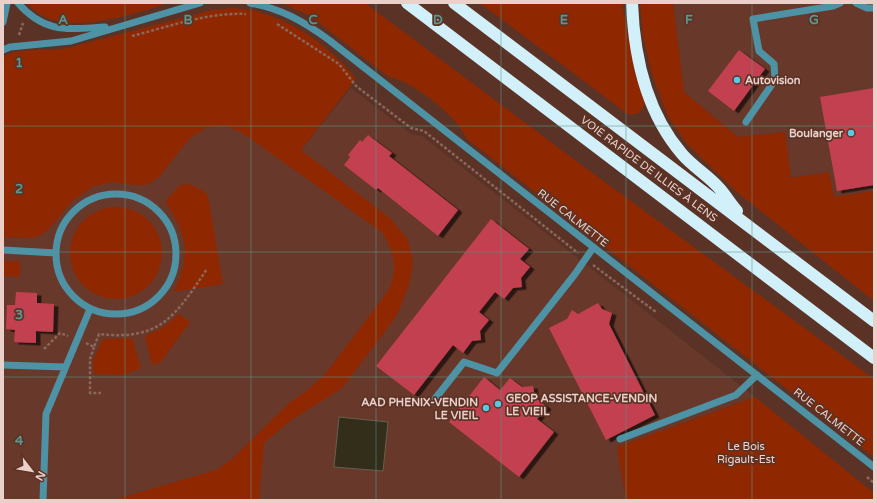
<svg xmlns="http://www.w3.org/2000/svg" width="877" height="503" viewBox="0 0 877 503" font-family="'Varela Round',sans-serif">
<defs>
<filter id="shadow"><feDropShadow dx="4.5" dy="2.5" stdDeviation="0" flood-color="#0009"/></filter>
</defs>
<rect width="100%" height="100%" fill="#5b3326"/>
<!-- built -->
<path fill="#68392a" d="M673,3h201v188l-40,6 -5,-25 -38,6 -6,-46 -47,5 -54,-45z
M351,88l60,46 11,2 333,261 -138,50 9,53h-623v-263l18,1 70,-67 127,-63 71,57z"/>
<!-- green -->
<path fill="#8f2800" d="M27,3h143c-40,11 -111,39 -143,0z
M281,3h84l211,158 298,218v78l-407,-318c-9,-22 -54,-58 -78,-62l-79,-61z
M480,3h142l13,69 10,32 -6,9 -10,2z
M640,3h33l11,89 54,45 47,-5 6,46 38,-6 5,25 40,-6v110l-136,-108 -50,-48 -20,-28 -16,-43 -9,-38z
M232,8c9,1 19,1 27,4 38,11 74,37 97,67l-55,71 90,69 17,21 5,21 -3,21 -12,31 -17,24 -39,51 -52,33 -26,22 -5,57h-146l103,-30 16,-11 57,-56 20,-14 17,-16 62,-82c11,-24 6,-36 -5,-58l-142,-101 -17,-6 -18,2 -16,10 -31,39 -13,8h-12l-21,-3 -19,4 -22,15 -23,28 -8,6 -9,3 -29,-1v-180c17,-10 42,-6 61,-8l148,-39z
M189,184l15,7 4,5 15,88 -49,8c17,-38 14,-56 -9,-90l15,-17z
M70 253a46 46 0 1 1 92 0a46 46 0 1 1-92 0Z
M3,261h17v16l-17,-1z
M179,314l11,8 -29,40 -9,3 -7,-29 17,-8z
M132,338l9,30 -18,7 -29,-1 -1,-14 10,-21z
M755,397l119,96v7h-248l-9,-53z"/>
<!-- water -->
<path fill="#322e1a" stroke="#695f4e" d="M339,417l49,5 -5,49 -49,-4z"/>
<!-- building -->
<path fill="#c2404f" filter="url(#shadow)" d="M739,50l26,19 -31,42 -26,-20z
M874,88v97l-37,6 -17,-94z
M368,135l24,18 -3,3 69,54 -20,26 -60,-48 -2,2 -32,-25 6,-8 -2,-2 12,-15 2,2z
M491,219l38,30 -9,10 10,8 -9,11 1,9 -9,1 -9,11 -9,-7 -16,20 10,8 -9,11 1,9 -9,1 -9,12 -10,-8 -39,50 -38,-29z
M16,292l21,1v10l17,1 -1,28 -17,-1v12l-22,-1 1,-12 -9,-1 1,-24h8z
M598,303l4,6 10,4 -3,11 46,91 -49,25 -57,-112 18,-9 5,-9 6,4z
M484,377l16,13 10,-12 12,9 11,-1 2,11 12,10 -10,12 17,13 -35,45 -70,-55z"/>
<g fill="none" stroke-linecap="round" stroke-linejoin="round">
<!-- path -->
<path stroke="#8a675c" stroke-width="2.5" stroke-dasharray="3 2" stroke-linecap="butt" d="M277,24l62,40 17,22 55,42 13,3 154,122
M19,35l4,-12
M132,36c36,-9 76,-24 114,-22
M593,265l63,47
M86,343l8,4 5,-13c62,7 76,-18 108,-65
M94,347l-4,12v34h11
M44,349l16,-16 8,3
M867,477l7,6"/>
<!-- minor -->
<path stroke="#4e92a5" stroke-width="7" d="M18,3c27,31 50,26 87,24
M250,3c32,6 53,18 79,37l545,427
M856,3l11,5h7
M3,22l4,-19
M3,50l7,-3 61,-6 129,-38
M746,122l29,-42 -1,-16 -15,-13 -6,-32 80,-13 7,-3
M56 254a60 60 0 1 1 120 0a60 60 0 1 1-120 0Z
M3,250l53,3
M3,365l62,2
M434,400l30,-38 33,11 78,-99 18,-26
M620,439l116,-44 21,-20
M43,500l3,-86 44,-105"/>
<!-- highway -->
<path stroke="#d2f0f9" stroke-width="12" d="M407,3l467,355
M454,3l420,318
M632,3c2,54 14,109 50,151 11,13 27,22 38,35 6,7 11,15 17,22"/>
</g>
<!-- grid -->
<path fill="none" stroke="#5c968e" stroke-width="1" stroke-opacity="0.55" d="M125,3v497M251,3v497M376,3v497M501,3v497M626,3v497M752,3v497M3,126h871M3,252h871M3,377h871"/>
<!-- markers -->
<g fill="#59c8e5" stroke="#5b3326" stroke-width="1.5">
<circle cx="737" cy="80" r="4"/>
<circle cx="851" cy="133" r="4"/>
<circle cx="498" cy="404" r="4"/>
<circle cx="486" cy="408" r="4"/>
</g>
<g text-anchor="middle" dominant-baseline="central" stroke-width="3.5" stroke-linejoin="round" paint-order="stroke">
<!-- poi labels -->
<g font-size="11" font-weight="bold" fill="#ead0c9" stroke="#5b3326" text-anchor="start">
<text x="745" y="80">Autovision</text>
<text x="843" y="133" text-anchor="end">Boulanger</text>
<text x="506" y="398">GEOP ASSISTANCE-VENDIN<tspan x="506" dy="13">LE VIEIL</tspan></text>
<text x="478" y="402" text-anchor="end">AAD PHENIX-VENDIN<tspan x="478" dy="13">LE VIEIL</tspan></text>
</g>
<!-- street labels -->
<g font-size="11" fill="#ead0c9" stroke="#5b3326">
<text transform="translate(649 169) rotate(37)">VOIE RAPIDE DE ILLIES À LENS</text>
<text transform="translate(573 218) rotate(38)">RUE CALMETTE</text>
<text transform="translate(829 417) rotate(38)">RUE CALMETTE</text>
</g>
<!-- park labels -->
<g font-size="11" fill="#f4d3c9" stroke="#5b3326">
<text x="746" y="446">Le Bois<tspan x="746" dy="13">Rigault-Est</tspan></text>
</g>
</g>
<g font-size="13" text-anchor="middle" font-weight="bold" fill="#5c968e" stroke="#5b3326" stroke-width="3.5" stroke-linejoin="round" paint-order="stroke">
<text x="63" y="24">A</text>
<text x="188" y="24">B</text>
<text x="313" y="24">C</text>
<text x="438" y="24">D</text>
<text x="564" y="24">E</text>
<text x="689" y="24">F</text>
<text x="814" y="24">G</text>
<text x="19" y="67">1</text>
<text x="19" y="193">2</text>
<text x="19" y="319">3</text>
<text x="19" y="445">4</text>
</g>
<!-- border -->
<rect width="877" height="503" fill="none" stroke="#ead0c9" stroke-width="8"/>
<!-- north arrow -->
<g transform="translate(32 471) rotate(121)" stroke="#5b3326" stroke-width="3" paint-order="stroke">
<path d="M0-3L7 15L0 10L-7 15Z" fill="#ead0c9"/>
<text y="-6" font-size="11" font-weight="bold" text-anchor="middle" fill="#ead0c9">N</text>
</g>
</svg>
